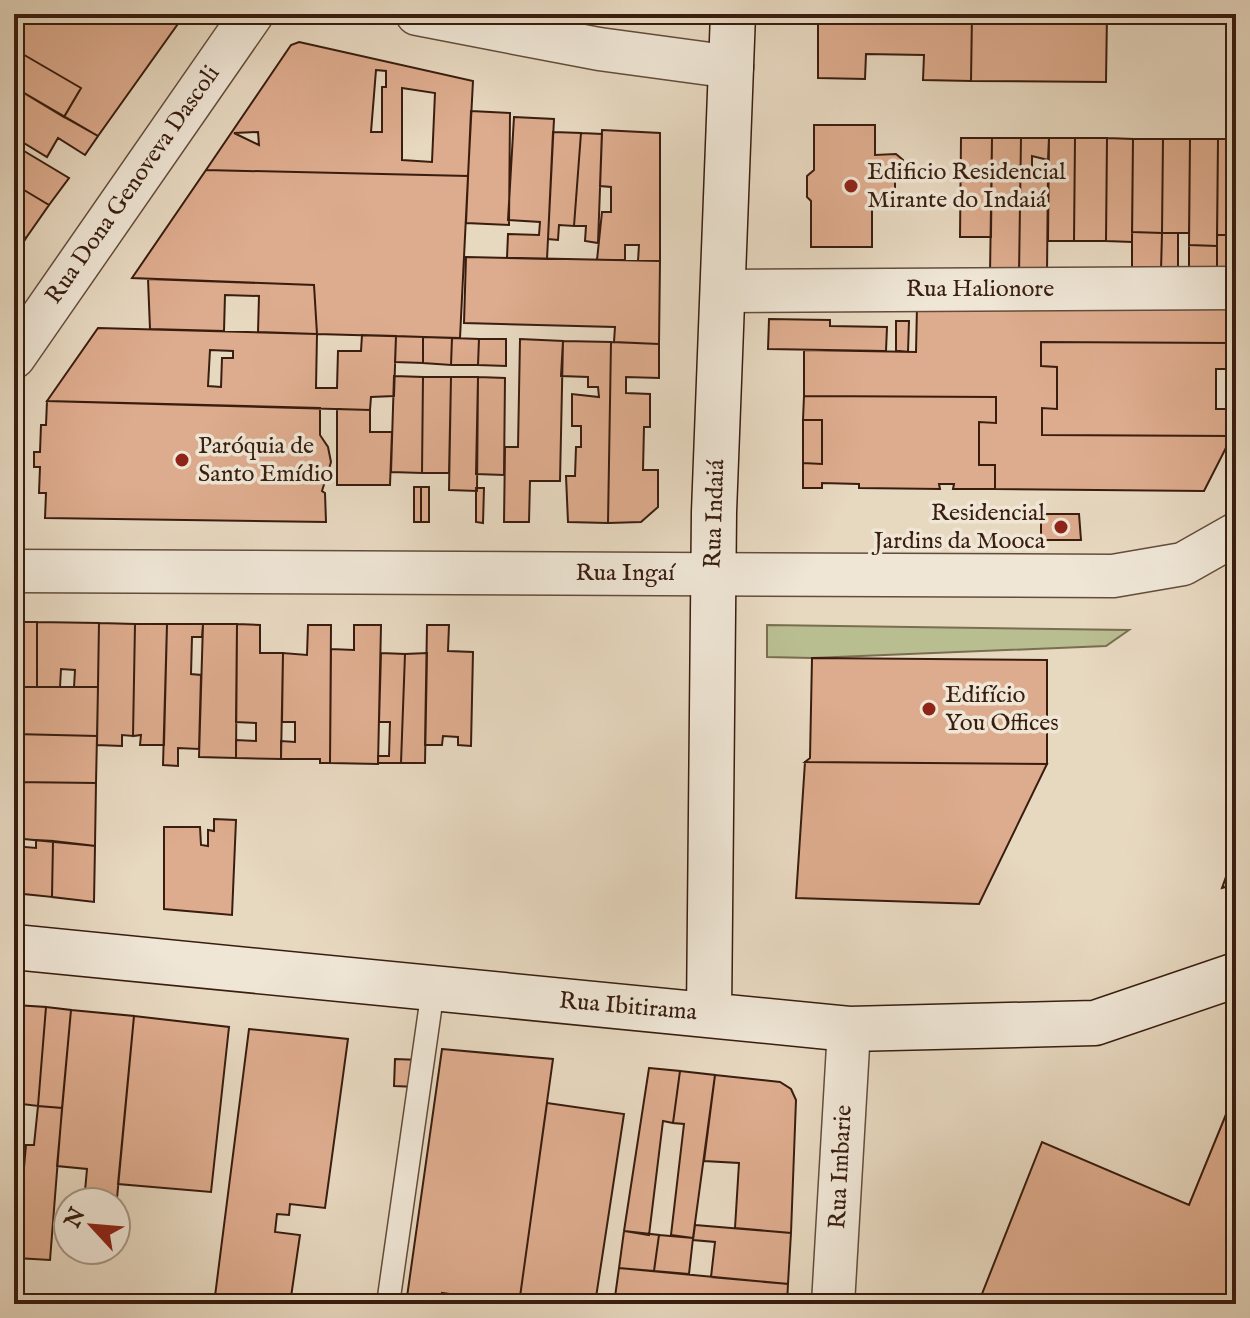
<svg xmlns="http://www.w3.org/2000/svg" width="1250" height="1318" viewBox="0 0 1250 1318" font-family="'IM FELL English',serif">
<rect width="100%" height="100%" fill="#e7d8c0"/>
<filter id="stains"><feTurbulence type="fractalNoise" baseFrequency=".0025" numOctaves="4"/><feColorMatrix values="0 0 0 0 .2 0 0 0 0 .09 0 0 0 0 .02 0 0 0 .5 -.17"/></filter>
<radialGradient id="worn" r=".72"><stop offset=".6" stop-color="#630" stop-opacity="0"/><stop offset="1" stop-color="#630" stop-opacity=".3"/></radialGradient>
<!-- green -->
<path fill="#b9be90" stroke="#796e50" stroke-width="2" d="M767,625l362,5 -23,16 -294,12 -45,-1z"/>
<!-- building -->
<path fill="#ddab8d" stroke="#391d0f" stroke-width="2" fill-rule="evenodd" d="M14,14h171l-87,122 -34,-19 17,-29 -67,-39z
M818,14h154l-1,67 -48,-1 1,-25 -58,-1 -1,25 -47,-1z
M972,14h135l-1,68 -135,-1z
M299,42l174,39 -5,95 -262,-6 85,-125zM376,70l10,1v16h-4v45h-11zM402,88l33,5 -3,69 -30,-2zM258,132l1,13 -25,-12z
M14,49l67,39 -17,29 -50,-30z
M14,87l84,49 -13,19 -27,-17 -11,19 -33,-20z
M471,111l39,2 -1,112 -43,-2z
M514,117l40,2 -7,140 -40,-1 1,-24 31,1 1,-13 -32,-2z
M814,125h61v30l21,-1 7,6 -1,10 -7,5v26l-23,-1v47h-61v-46l-4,-4v-21l7,-6z
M602,130l58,3v128h-22l1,-16h-14v15h-28l5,-48h9v-25l-11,-1z
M553,132l28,1 -7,93 -15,-1 -1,15 -10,-1z
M581,133l21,1 -4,109 -13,-2 1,-15h-12z
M961,138h31l-1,99h-31z
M992,138h29l-2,136h-29z
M1021,138h28l-1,22 -16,-4v18h16l-1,99 -28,1z
M1049,138h26l-1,103h-26z
M1075,138h32l-1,103h-32z
M1107,138l26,1 -1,103 -26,-1z
M1133,139h30l-1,94 -30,-1z
M1163,139h27l-1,94h-27z
M1190,139h28l-1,107 -28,-1z
M1218,139h18v96h-19z
M14,145l55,33 -20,27 -35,-21z
M206,170l262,6 -8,162 -143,-4 -3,-49 -182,-7z
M14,184l35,21 -23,33 -12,-7z
M14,231l12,7 -12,19z
M1132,232l30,1 -1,38h-29z
M1162,233h16v37l-17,1z
M1217,235h19v35h-19z
M1189,245l28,1v24h-28z
M466,257l194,4 -1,83 -45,-2 1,-15 -151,-4z
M148,279l166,6 3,49 -59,-2 1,-36 -34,-1 -1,36 -74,-2z
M1233,303l-1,40 -191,-1v24l16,1v42l-15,-1v27l190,1 -28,55 -209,-2v-24h-16v-43l17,1v-26l-192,-1v-46l112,2 1,-46z
M769,319l61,1v6l57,1 -1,24 -118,-2z
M896,321h13l-1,31 -12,-1z
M98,328l219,6 -1,54h21l1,-37h23l1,-16 34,1 -2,60 -23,1 -1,13 -323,-9zM210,350l23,1v7h-11l-1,29 -13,-1z
M396,336l27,1v26l-28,-1z
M423,337l29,1 -1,27 -28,-2z
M452,338l27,1 -1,26h-27z
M479,339h27v27l-28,-1z
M520,339l43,2 -3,140h-30l-1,41h-25l1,-75h13z
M563,341l48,1 -3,181 -40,-1 -2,-46h9l1,-29h5v-21h-9v-32l27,3 -1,-10h-10v-10l-27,-1z
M611,342l48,2v34l-33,-1v16l24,1v33h-6l-1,43h15v37l-17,15 -33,1z
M1041,342l191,1v26h-16v40h16v27l-190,-1v-27l15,1v-42l-16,-1z
M394,376l29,1 -1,96 -31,-1z
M423,377h28l-2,96h-27z
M451,377h27l-1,114 -28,-1z
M478,377l27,1 -1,97 -28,-1z
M804,396l192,1v26l-17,-1v43h16v24h-42l1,-5h-15l1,5 -81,-1v-4l-37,-1v5h-19v-25l19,1v-44h-19z
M47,401l273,7v27l8,12 3,15 -9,29 3,2 1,29 -281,-4 1,-25h-7l1,-26h-6v-15h6l1,-27h5z
M337,409l33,1v22h22l-2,53h-53z
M803,420h19v44l-19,-1z
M414,487h7v35h-7z
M421,487h8v35h-8z
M476,488h8l-1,35 -7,-1z
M1041,514h38l2,26h-40z
M14,622h23v65h-23z
M37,622l62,1 -1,64h-24l1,-17 -14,-1 -1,18h-23z
M99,623l36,1 -2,112 -11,-1v11l-25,-1z
M135,624h32l-3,121h-24l1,-10 -8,1z
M167,624h36l-1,13h-10l-1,37 10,1 -2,74 -21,-1v18l-15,-1z
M203,624h34l-1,134 -37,-1z
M237,624l23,1v28h23l-2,106 -45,-1v-18l20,1v-18l-20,-1z
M308,625h23l-1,138h-10v-4h-39v-18l14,1v-20h-13l1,-69 24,2z
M354,625h27l-3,139 -48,-1 1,-114 23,1z
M427,625h22l-1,26 25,1 -2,94 -13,-1v-8l-15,-1 -1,9h-17z
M381,653l24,1 -4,109h-23v-7h11l1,-34h-11z
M427,653l-2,110h-24l4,-109z
M812,658l235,2v104l-242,-2 5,-4z
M14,687h84l-1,49 -83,-2z
M14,734l83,2 -1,47 -82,-1z
M805,762l242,2 -68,140 -183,-6z
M14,782l82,1 -1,63 -81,-8z
M214,819l22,1 -4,95 -68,-6v-82h36l1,18 7,1v-16l6,1z
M36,840l17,1 -1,56 -38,-4v-47l22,2z
M53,841l42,5 -1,56 -42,-5z
M1236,849v35l-14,4z
M15,1005l31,2 -8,99 -24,-3z
M46,1007l25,3 -9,98 -24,-2z
M71,1010l63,6 -18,193v-7h-32l3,-33 -30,-3z
M134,1016l95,11 -18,165 -93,-8z
M249,1029l99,10 -23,169 -35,-4 -1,11 -12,-1 -2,18 25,3 -10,69h-76z
M442,1049l111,10 -34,245 -77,-11 -2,11h-34z
M395,1059l25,1 -3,27 -23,-1z
M649,1068l31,3 -7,52 -10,-2 -14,114 -25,-4z
M680,1071l35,4 -22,163 -22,-3 13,-111 -11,-1z
M715,1075l65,7 11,7 5,11 -5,133 -56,-5 4,-65 -35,-2z
M1236,1090v214h-258l64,-162 147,63z
M547,1103l77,11 -29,190h-76z
M38,1106l24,2 -12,152 -34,-2 10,-113h8z
M695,1225l96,8 -3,51 -77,-7 4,-35 -22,-2z
M624,1231l35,4 -5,36 -35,-3z
M659,1235l34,3 -4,36 -35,-3z
M619,1268l169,16 -1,20h-173z"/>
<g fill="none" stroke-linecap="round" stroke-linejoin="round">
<!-- lane casing -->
<g stroke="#644c3b" stroke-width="25">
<path id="lane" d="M388,1304l45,-315"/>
</g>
<!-- street casing -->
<g stroke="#644c3b" stroke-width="45">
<path id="street" d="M417,14l182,35 133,18
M724,291l512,-3
M14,357l238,-343
M14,571l1099,5 70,-12 53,-30
M833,1304l16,-275"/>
</g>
<!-- secondary casing -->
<g stroke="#391d0f" stroke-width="47">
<path id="secondary" d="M14,947l835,82 246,-6 141,-48
M709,1015l5,-503 19,-498"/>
</g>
<!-- lane -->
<use href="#lane" stroke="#efe6d6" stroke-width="22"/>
<!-- street -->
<use href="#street" stroke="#efe6d6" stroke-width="42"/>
<!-- secondary -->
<use href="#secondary" stroke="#efe6d6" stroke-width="44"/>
</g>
<!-- markers -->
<g fill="#8f2418" stroke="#efe6d6" stroke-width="3">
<circle cx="851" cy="186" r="8"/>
<circle cx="182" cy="460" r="8"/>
<circle cx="1061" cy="527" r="8"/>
<circle cx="929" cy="709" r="8"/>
</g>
<g text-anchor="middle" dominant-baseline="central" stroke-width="7" stroke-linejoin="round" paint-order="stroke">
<!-- poi labels -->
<g font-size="24" fill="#391d0f" stroke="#efe6d6" text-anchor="start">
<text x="867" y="172">Edificio Residencial<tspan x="867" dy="28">Mirante do Indaiá</tspan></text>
<text x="198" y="446">Paróquia de<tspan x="198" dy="28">Santo Emídio</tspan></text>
<text x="1045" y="513" text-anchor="end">Residencial<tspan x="1045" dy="28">Jardins da Mooca</tspan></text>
<text x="945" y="695">Edifício<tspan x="945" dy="28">You Offices</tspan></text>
</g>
<!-- street labels -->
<g font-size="24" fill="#391d0f" stroke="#efe6d6">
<text transform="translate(133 185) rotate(-55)">Rua Dona Genoveva Dascoli</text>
<text x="980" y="289">Rua Halionore</text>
<text transform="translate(715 514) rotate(-88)">Rua Indaiá</text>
<text x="625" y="573">Rua Ingaí</text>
<text transform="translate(628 1007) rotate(5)">Rua Ibitirama</text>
<text transform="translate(841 1167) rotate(-87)">Rua Imbarie</text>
</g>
</g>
<!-- margin -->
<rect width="1250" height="1318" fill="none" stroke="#e7d8c0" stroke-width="48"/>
<rect x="16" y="16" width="1218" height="1286" fill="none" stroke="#391d0f" stroke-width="4"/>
<rect x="24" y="24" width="1202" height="1270" fill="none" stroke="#391d0f" stroke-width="2"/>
<!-- north arrow -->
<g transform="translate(92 1226) rotate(296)"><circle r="38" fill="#efe6d6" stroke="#a69686" stroke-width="2"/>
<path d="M0-6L14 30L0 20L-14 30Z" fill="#8f2418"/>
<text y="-12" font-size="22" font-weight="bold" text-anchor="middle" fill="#391d0f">N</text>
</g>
<rect width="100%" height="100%" filter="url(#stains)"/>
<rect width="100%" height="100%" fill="url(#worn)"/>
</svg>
